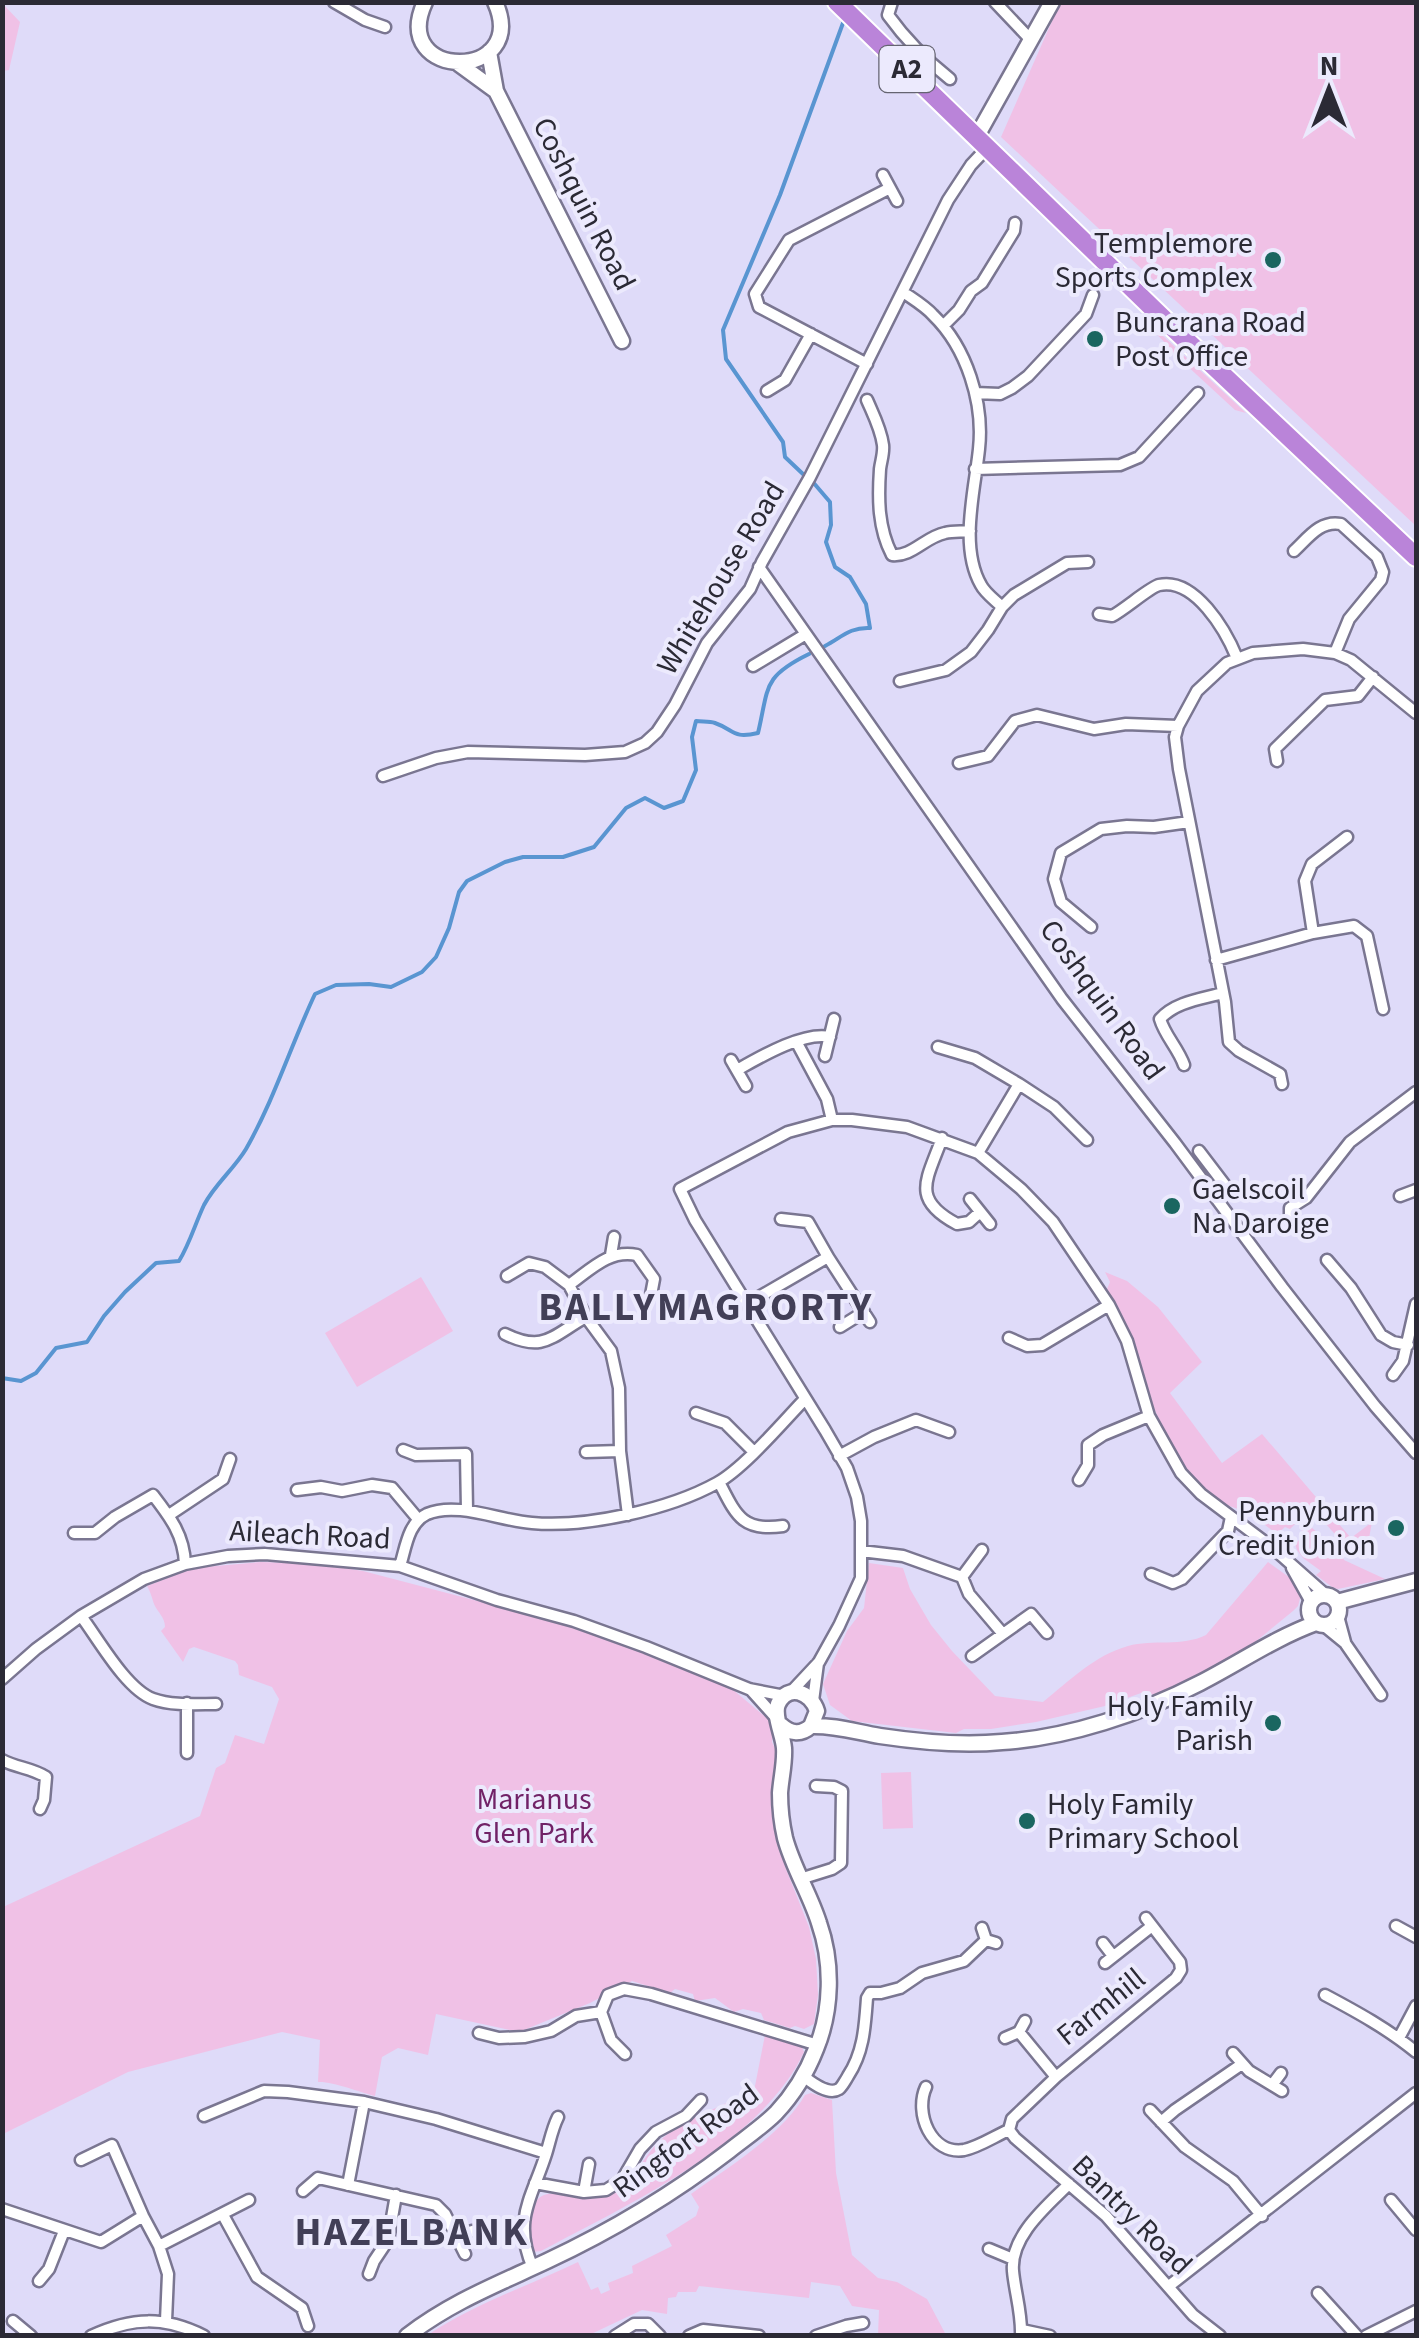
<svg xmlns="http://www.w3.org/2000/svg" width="1419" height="2338" viewBox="0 0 1419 2338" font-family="'Source Sans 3',sans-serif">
<rect width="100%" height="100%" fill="#dfdbf9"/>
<!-- green -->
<path fill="#f0c1e6" d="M2,3l18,19 -11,48 -6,1z
M1060,3h356v523l-415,-389z
M1148,322l98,91 -11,-3 -64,-59v-2l-25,-26z
M1105,1272l22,9 31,26 44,55 -32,31 52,70 40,-29 89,104 21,-16 -4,22c-30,5 -34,-15 -53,-31l-11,2 -14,14 -5,-2 -8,7 -12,-9v-11l-14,-5 -2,4 -25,-9 -27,-23 -6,-1 -26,-46 -14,-33 -21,-66 -23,-46 3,-7z
M421,1277l32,54 -96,56 -32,-54z
M1311,1527l31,27 2,6 41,19 -47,10 -6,-2 -16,-12 5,-4 -18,-13 -6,-8 -2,-6 5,-5 2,-10z
M261,1562l58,2 44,7 210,55 73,23 79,34 50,42 -3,17 6,13 -6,48 4,34 10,32 23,58 7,32 2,36 -4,29 -10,5 -9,-3 -5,2 -26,-8 -3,-7 -18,-4 -9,3 -19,-14 -20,3 -2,-7 -18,-5 -5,4 -38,-12 -42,22 -71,29 -83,-18 -8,41 -30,-7 -16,9 -7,39c-16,-4 -43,-15 -57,-14l2,-42 -38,-8 -154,40 -125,62v-227l197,-91 16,-48 9,-5 10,-28 29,9 15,-45 -7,-12 -33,-12 -1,-10 -3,-4 -41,-14 -5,2 -6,13 -22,-31 4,-4c0,-10 -7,-14 -11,-23 -2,-6 -3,-11 -7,-18l46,-18z
M1268,1562l25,18 8,15 -3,11 -5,5 -44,36 -45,25 -48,23 -15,-2 -36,13 -69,16 -45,7h-27l-8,4 -104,-12 -22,-16 -7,-21 24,-53 17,-23 5,-45 34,5 7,21 21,36 21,26 43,45 48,6c26,-21 52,-47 85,-56 25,-7 54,1 78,-11z
M911,1772l2,56 -30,1 -2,-56z
M765,2035l37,12 2,5c-43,92 -177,153 -263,199l-8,1c-9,-14 -7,-38 4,-52 11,-13 31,-2 44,-2 11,1 22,0 31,-4 20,-9 33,-42 52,-57 21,-18 64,-34 90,-46z
M811,2093l21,7 4,73 16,82 26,23 19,4 30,17 19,36h-68l1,-25 -27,-4 -12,-20 -29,-4 -2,16 -110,-12 -3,6h-18l-2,5 -8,1 -1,16 -25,-4 -53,25h-161c46,-31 100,-49 150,-73l13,28 7,-3 3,7 9,-4 -2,-7 25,-10 -1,-7 40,-20 -6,-11 30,-19 3,-9 -8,-13c37,-27 91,-59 114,-99z"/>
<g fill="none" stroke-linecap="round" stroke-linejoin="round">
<!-- stream -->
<path stroke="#5995d1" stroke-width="4" d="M804,475l-19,-18 -2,-15 -57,-83 -3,-29 57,-135 63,-172
M812,481l18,21 1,23 -5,17 9,25 15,10 16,27 4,24c-20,-1 -28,9 -45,18
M2,1378l19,3 15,-8 20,-25 31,-6 17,-26 21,-24 31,-29 23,-2c11,-18 16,-37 25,-56 11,-21 30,-36 42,-56 28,-49 45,-104 69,-155l21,-9 33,-1 22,3 31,-15 14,-15 13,-29 10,-36 8,-11 38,-19 18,-5h40l31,-10 32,-39 19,-10 19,10 19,-7 13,-31 -4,-33 4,-16c6,1 13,0 19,2 20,7 17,16 43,10 11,-46 4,-56 51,-79"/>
<!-- street casing -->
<g stroke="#7a7691" stroke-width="15">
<path id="street" d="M334,2l31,18 20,7
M892,2l-4,13c18,25 38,45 62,64
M995,2l35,37
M883,175l14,26
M903,292c10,7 22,14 30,23 34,33 51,88 46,134 -4,40 -20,98 2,136 4,8 14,15 21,22
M943,326l16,-16 12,-19 11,-8 32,-52 1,-8
M867,364l-108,-57 -4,-13 34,-54 101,-52
M767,391l18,-11 26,-46
M975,393l25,1 12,-6 16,-12 58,-62 7,-19
M867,400c6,14 14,29 16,45 1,8 -2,16 -3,24 -2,30 -2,59 12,86 20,2 33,-18 53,-22 8,-2 17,-1 25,-2
M975,469l145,-4 19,-8 59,-64
M1294,551c14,-13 26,-31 47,-27l36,33 6,15 -2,8 -32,39 -14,34
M759,567l303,432 113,144 107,144 93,119 41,47
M1099,614l13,2c12,-6 38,-29 47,-31 36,-8 67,46 78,73
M753,666l53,-32
M900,681l46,-11 25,-18 17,-22 14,-23 12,-12 53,-32 21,-1
M1277,761l-2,-12 50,-49 33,-4 15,-19
M959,763l29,-7 27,-35 22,-6 57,14 32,-5 52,2
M383,776l53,-18 32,-6 117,3 40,-3 20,-9 12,-11 18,-27 32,-62 43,-54 12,-27 48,-85 138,-277 23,-35 17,-18
M1091,927l-30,-25 -7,-23 7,-26 40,-24 26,-3 27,1 35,-5
M1313,933l-8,-52 7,-17 35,-27
M1216,960l97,-27 41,-7 13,10 16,73
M797,1043l30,56 5,21
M938,1047l37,11 44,26
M825,1056l9,-37
M731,1060l15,26
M1184,1065c-6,-17 -19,-29 -24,-46 15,-17 41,-20 63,-26
M737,1070c23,-13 67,-39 93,-33
M1282,1084l-2,-10 -41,-23 -10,-9 -4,-40 -46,-233 -4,-32 3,-11 19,-35 30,-28 26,-10 50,-4 32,4 16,7 65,53
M942,1138c-15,42 -32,61 15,86l12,-2 11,-10
M1199,1151l32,42
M978,1153l41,-69 35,23 33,33
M1400,1196l16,-6
M970,1199l20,25
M781,1219l27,3 20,35
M1290,1219v-11l16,-10 44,-56 66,-50
M611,1255l3,-18
M1327,1260l24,28 30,47 12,7 15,3
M507,1276l22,-13 16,4 24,18 17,32 25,34 8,37 1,63 8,64
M569,1285c21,-15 40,-36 68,-30l17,24 -3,16
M747,1304l81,-47 42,65
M840,1327l24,-15
M505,1334c39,19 47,2 81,-17
M1009,1338l18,8 15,-1 67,-40
M1393,1375l10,-14 13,-57
M696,1413l29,10 29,29
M403,1450l13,5 50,-1 1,56
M586,1452l34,-1
M839,1456l35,-19 42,-17 33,12
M1079,1480l9,-15v-20l15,-10 46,-19
M719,1482c17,33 23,50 64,44
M297,1490l24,-3 21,4 30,-6 20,3 26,31
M169,1515l54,-36 7,-20
M74,1533h21l20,-16 38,-22c17,22 31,40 32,69
M861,1551l42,5 59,21 7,17 34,40 28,-20 16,19
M400,1566c6,-19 8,-43 27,-52 30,-13 74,7 105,9 55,5 138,-14 185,-40 28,-16 65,-60 88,-84
M1292,1568l19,34
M1151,1574l22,9 9,-4 46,-48 3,-14
M962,1577l20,-27
M81,1616c18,24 45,73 72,83 19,7 44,5 63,5
M1338,1616l7,26
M1323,1625l22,18 36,52
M972,1656l31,-22
M2,1679l34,-30 45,-33 63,-37 41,-15 43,-8 37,-2 135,12 97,34 77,21 72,26 103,42 36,7
M750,1689l27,30
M790,1693l29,-31 20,-36 22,-48v-57l-4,-24 -10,-29 -22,-38 -130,-210 -15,-31 108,-57 44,-12h20l55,7 71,26 43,36 32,33 56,83 18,36 22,75 32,57 20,21 73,55 52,46
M813,1701l5,-38
M187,1703v50
M2,1760c15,8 30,8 44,17l-2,23 -4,9
M800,1879l32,-10 9,-6 1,-72 -8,-4 -18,-1
M1396,1926l20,11
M982,1928l4,12 10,3
M1103,1943l10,13
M1105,1963l47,-37
M1325,1995c32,17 63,34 91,57
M1019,2032l37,45
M479,2033l20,5 26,-1 26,-6 25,-15 25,-4
M1005,2038l14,-6 6,-11
M1399,2038l17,-32
M1233,2053l16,18 33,20
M625,2054l-14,-14 -10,-28 7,-17 16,-6 27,5 167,51
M803,2076c8,6 25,20 36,13 2,-1 8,-11 9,-13 16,-24 17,-51 19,-78l3,-5h11l19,-5 22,-15 42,-12 22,-21
M1272,2085l9,-12
M926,2087c-12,26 5,68 38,63 15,-3 31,-14 45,-20l3,-11 44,-42 120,-99 5,-8 -1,-8 -34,-44
M1150,2110l35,37 48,34 29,35
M204,2116l60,-25 24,1 76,10 72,17 110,34
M1161,2122l14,-12 67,-46
M1009,2130l6,8 91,78 87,99 27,21
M81,2160l31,-15 31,71 16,30 9,28 -2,47
M535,2183l49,9 22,-2 16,-10 18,-31 16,-17 30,-16 15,-16
M348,2185l16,-83
M303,2191l15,-13 118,27 9,9 20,40
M584,2192l5,-28
M1391,2200l25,30
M2,2209l99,33 42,-26
M223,2215l34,62 45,31 6,18
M458,2239l14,-8
M159,2246l90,-46
M989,2249l24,10
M533,2268c-21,-48 -1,-70 13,-114 4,-13 6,-25 12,-37
M369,2274l5,-13 14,-21 8,-45
M39,2281l10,-12 15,-38
M1169,2286l247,-193
M1318,2293l39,43
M13,2321l18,15
M1022,2330l28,6
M91,2336c41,-19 73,-20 113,0
M615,2336l19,-12h14l12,12
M689,2336l14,-6 56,6
M816,2336l30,-10 17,-3
M1021,2336c1,-23 -6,-43 -8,-65 -3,-35 34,-65 56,-87
M1366,2336l50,-25"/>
</g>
<!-- secondary casing -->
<g stroke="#7a7691" stroke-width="19">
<path id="secondary" d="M425,2c-37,80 106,80 70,0
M489,52l7,39 126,250
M459,64l37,27
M977,136l75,-134
M1309 1610a15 15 0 1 1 30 0a15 15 0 1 1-30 0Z
M1337,1602l79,-21
M811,1726c24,-1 45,6 69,10 40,6 81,10 122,6 66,-4 140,-29 198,-59 39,-20 75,-45 116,-60
M407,2336c44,-34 91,-52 140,-75 64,-30 126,-67 182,-110 15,-12 33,-24 47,-38 17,-18 31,-41 40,-64 16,-39 17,-86 3,-126 -9,-29 -26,-55 -34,-85 -3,-13 -5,-31 -5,-45 1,-15 5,-30 4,-45 -1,-13 -11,-33 -6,-44 10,-21 33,-12 39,7l-6,15c-10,9 -20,8 -30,-1"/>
</g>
<!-- highway casing -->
<g stroke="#fff" stroke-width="22">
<path id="highway" d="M837,2l334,324 245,231"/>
</g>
<!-- street -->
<use href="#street" stroke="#fff" stroke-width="10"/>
<!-- secondary -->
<use href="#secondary" stroke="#fff" stroke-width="14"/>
<!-- highway -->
<use href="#highway" stroke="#ba84d9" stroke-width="18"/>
</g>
<!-- markers -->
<g fill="#1a6660" stroke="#eceafd" stroke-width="4">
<circle cx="1273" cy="260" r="10"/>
<circle cx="1095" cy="339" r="10"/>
<circle cx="1172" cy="1206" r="10"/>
<circle cx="1396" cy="1528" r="10"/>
<circle cx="1273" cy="1723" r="10"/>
<circle cx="1027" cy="1821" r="10"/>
</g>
<g text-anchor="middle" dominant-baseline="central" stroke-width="8" stroke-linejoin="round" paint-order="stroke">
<!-- shield labels -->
<rect fill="#eceafd" stroke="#656471" stroke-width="2.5" x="879.5" y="46" width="55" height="46" rx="8"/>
<g font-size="28" font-weight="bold" fill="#2b2a35">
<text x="907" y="69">A2</text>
</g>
<!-- street labels -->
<g font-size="30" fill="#2b2a35" stroke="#eceafd">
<text transform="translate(584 204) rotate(63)">Coshquin Road</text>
<text transform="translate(721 578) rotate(-59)">Whitehouse Road</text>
<text transform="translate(1102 1000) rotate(54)">Coshquin Road</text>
<text transform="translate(310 1535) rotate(3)">Aileach Road</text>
<text transform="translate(1101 2007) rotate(-39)">Farmhill</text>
<text transform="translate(686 2141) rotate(-36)">Ringfort Road</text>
<text transform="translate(1132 2215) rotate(45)">Bantry Road</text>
</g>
<!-- poi labels -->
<g font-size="30" fill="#2b2a35" stroke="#eceafd" text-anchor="end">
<text x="1253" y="243">Templemore<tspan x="1253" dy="34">Sports Complex</tspan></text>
<text x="1115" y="322" text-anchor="start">Buncrana Road<tspan x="1115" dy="34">Post Office</tspan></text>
<text x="1192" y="1189" text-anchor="start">Gaelscoil<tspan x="1192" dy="34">Na Daroige</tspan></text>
<text x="1376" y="1511">Pennyburn<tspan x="1376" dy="34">Credit Union</tspan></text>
<text x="1253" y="1706">Holy Family<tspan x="1253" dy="34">Parish</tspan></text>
<text x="1047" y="1804" text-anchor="start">Holy Family<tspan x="1047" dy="34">Primary School</tspan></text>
</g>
<!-- park labels -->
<g font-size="30" fill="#712267" stroke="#eceafd">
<text x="534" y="1799">Marianus<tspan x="534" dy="34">Glen Park</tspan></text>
</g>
<!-- district labels -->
<g font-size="40" font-weight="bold" letter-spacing="2.5" fill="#423f57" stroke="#eceafd">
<text x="706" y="1307">BALLYMAGRORTY</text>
<text x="412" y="2232">HAZELBANK</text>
</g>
</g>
<!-- border -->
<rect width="1419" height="2338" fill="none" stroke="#2b2a35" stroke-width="10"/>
<!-- north arrow -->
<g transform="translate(1329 90)" stroke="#eceafd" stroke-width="8" paint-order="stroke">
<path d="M0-8L18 38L0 25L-18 38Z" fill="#2b2a35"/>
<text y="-15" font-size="28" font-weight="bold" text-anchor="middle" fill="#2b2a35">N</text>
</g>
</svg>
